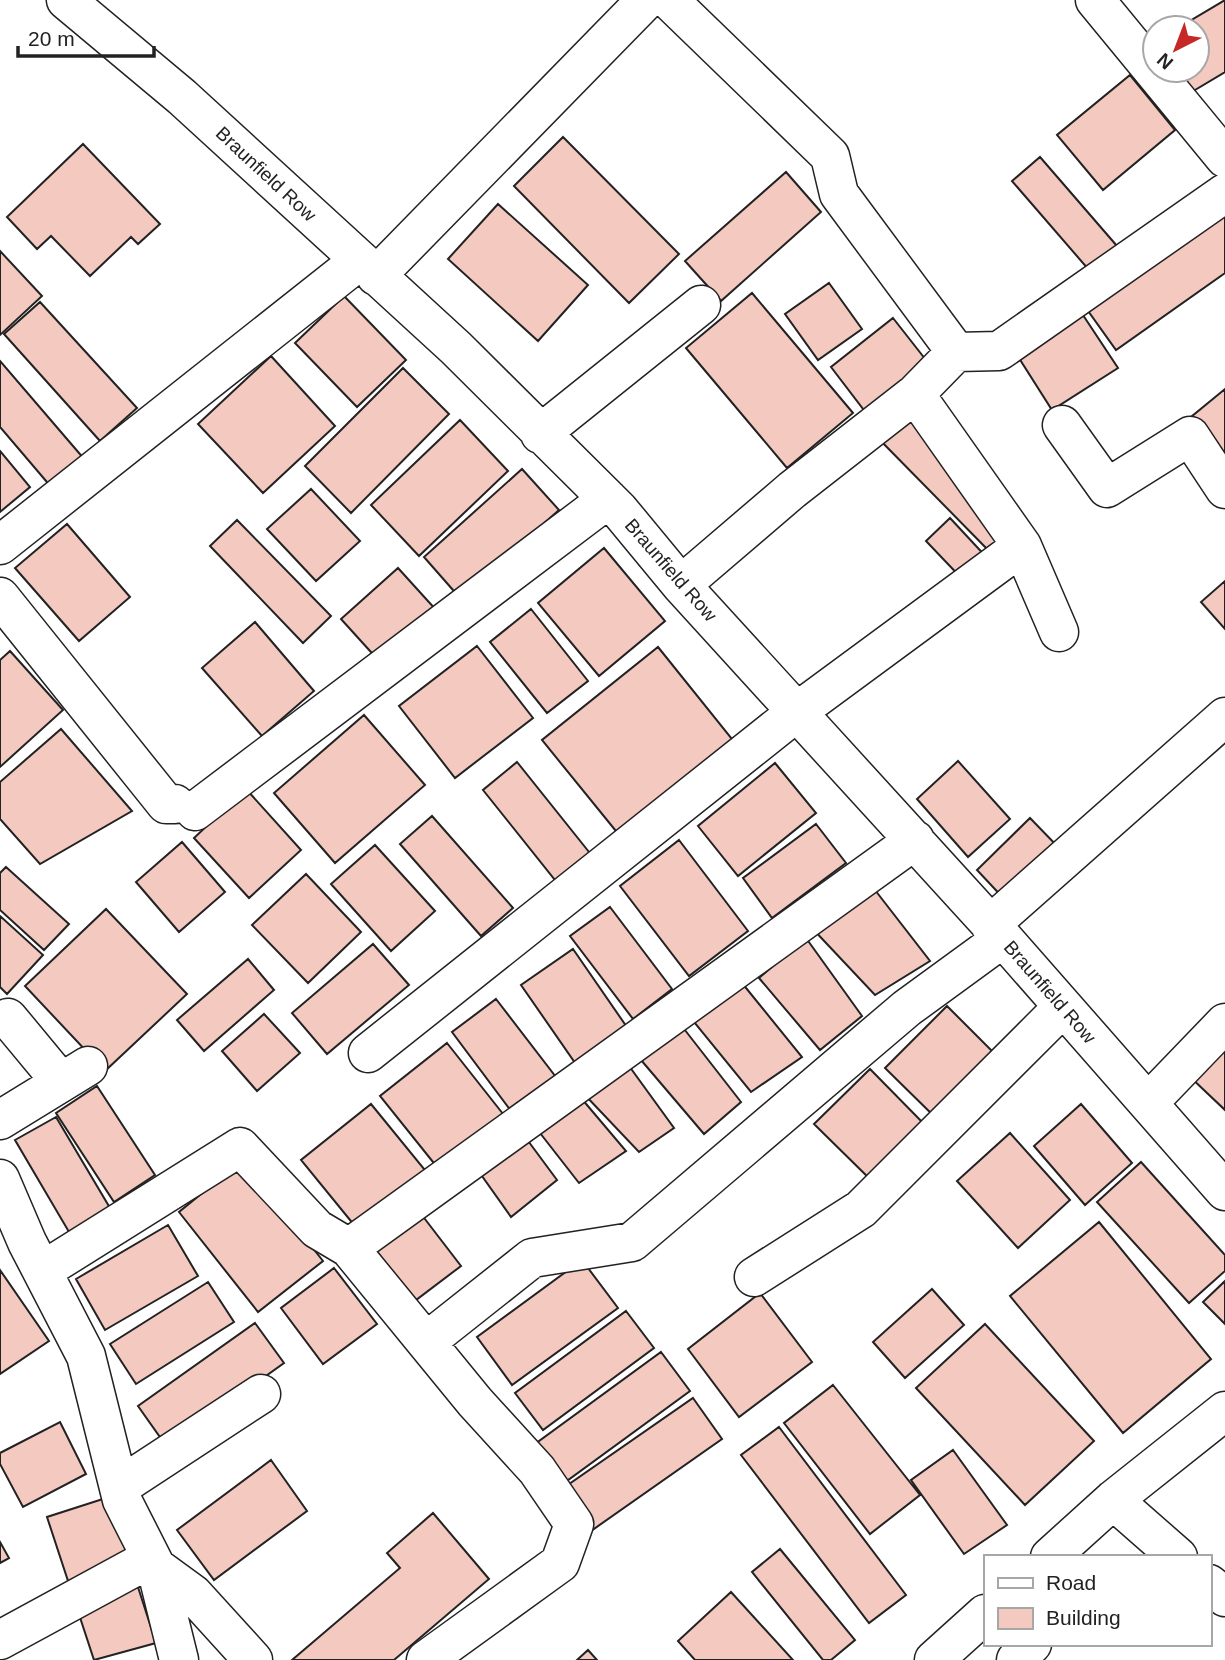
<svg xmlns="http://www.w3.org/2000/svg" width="1225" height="1660" viewBox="0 0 1225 1660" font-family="Arial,sans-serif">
<rect width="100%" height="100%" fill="#fff"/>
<!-- building -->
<path fill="#f3c9c0" stroke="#222" stroke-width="2" d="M1225,0v72l-35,21 -15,-23h22v-42h-19z
M1130,75l45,55 -72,60 -46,-55z
M563,137l116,117 -50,49 -115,-117z
M83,144l77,80 -22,20 -7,-7 -41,39 -39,-40 -14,13 -30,-32z
M1040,157l77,89 -28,24 -77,-89z
M786,172l35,40 -100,89 -36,-40z
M498,204l90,81 -50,56 -90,-82z
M1225,209v64l-109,77 -35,-49z
M0,251l42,45 -42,39z
M829,283l33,46 -44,31 -33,-46z
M752,293l101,120 -66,55 -101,-120z
M344,296l62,64 -49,47 -62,-64z
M40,302l97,106 -37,33 -96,-107z
M1075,303l43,65 -66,42 -42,-66z
M893,318l40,51 -63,49 -39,-51z
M271,356l64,70 -72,67 -65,-69z
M0,361l85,99 -33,28 -52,-61z
M403,368l46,46 -98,99 -46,-47z
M1225,389v68l-34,-40z
M915,405l97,133 -19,17 -118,-120z
M460,420l48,51 -89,85 -48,-51z
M0,451l30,36 -30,25z
M522,469l37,41 -99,88 -36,-41z
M311,489l49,52 -44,40 -49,-52z
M950,518l40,43 -23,23 -41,-43z
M237,520l94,96 -28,27 -93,-97z
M67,524l63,73 -51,44 -64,-73z
M604,548l61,73 -66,55 -61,-73z
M398,568l39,43 -57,51 -39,-43z
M1225,581v48l-24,-27z
M531,609l57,72 -41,32 -57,-71z
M255,622l59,69 -52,45 -60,-68z
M477,646l56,72 -78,60 -56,-72z
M658,647l78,97 -116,92 -78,-96z
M10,651l53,59 -63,57v-107z
M364,715l61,70 -90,78 -61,-70z
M61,729l71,82 -92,53 -40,-45v-37z
M958,761l52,58 -42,38 -51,-58z
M517,762l76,95 -34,28 -76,-95z
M775,763l41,50 -78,63 -40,-50z
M246,789l55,61 -52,48 -55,-60z
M432,816l81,92 -32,28 -81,-92z
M1030,818l31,32 -54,52 -30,-32z
M816,824l30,39 -74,55 -29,-40z
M679,840l69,91 -59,45 -69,-90z
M182,842l43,50 -46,40 -43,-50z
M375,845l60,66 -44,40 -60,-67z
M6,867l63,57 -25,26 -44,-40v-37z
M306,874l55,58 -53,51 -56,-58z
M868,881l62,80 -55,34 -64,-68z
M610,907l62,82 -39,30 -63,-83z
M106,909l81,85 -82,77 -80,-85z
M0,916l43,39 -36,39 -7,-7z
M806,938l56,78 -42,34 -61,-72z
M373,944l36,41 -82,69 -35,-41z
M573,949l58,84 -51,37 -59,-85z
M248,959l26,31 -70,61 -27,-31z
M742,983l60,74 -51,35 -57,-70z
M496,999l63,82 -45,34 -62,-83z
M947,1006l55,55 -61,62 -56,-55z
M264,1014l36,39 -43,38 -35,-40z
M681,1025l60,77 -37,32 -63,-74z
M1225,1036v74l-37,-35z
M447,1043l60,76 -66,53 -61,-76z
M624,1059l50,69 -35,24 -55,-58z
M870,1069l60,61 -54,55 -62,-61z
M97,1086l58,89 -41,27 -58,-89z
M576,1092l50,59 -47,32 -46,-59z
M371,1104l58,71 -70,56 -58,-71z
M1081,1104l51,59 -47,42 -51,-59z
M56,1117l54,91 -41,24 -54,-92z
M1010,1133l60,67 -52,48 -61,-67z
M523,1134l34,46 -46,37 -34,-48z
M243,1160l80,101 -65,51 -79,-100z
M1141,1162l84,93v16l-36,32 -92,-101z
M418,1210l43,56 -45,34 -44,-54z
M1099,1222l112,137 -88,74 -113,-137z
M168,1225l30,51 -93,54 -29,-51z
M582,1260l36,48 -106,77 -35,-48z
M334,1268l43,56 -54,40 -42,-56z
M0,1270l49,71 -49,33z
M1225,1281v43l-22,-22z
M208,1282l26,40 -98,62 -26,-40z
M932,1289l32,36 -59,53 -32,-36z
M760,1293l52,69 -73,55 -51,-68z
M626,1311l28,37 -111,82 -28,-37z
M255,1323l29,40 -117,84 -29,-41z
M985,1324l109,117 -69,64 -109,-117z
M661,1352l29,39 -126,92 -29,-39z
M833,1385l87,110 -50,39 -86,-111z
M693,1398l29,41 -131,92 -29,-42z
M60,1422l26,52 -63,33 -23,-43v-11z
M779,1427l127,168 -37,28 -128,-168z
M953,1450l54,75 -43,29 -53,-74z
M271,1460l36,51 -93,69 -37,-50z
M109,1497l47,146 -62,17 -47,-143z
M433,1513l56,66 -95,81h-102l108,-92 -13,-15z
M0,1542l9,16 -9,5z
M780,1549l75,91 -24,20h-8l-71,-88z
M731,1592l62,68h-98l-17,-19z
M588,1650l9,10h-20z"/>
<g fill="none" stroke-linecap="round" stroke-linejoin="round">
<!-- minor casing -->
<g stroke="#222" stroke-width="41">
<path id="minor" d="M66,0l116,97 178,163 96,88 163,162 62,75 322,353 222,253
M669,0l161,156 9,38 117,158
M1095,0l130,158
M376,276l270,-276
M915,394l107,152 37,86
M1062,425l45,63 83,-52 35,53
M540,434l161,-129
M0,545l360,-285
M681,585l111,-95 123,-96 41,-42 43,-1 226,-158
M0,597l166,207h9
M195,811l413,-312
M990,925l235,-208
M8,1018l53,64
M368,1053l430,-342 224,-165
M1148,1103l77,-80
M0,1120l88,-54
M0,1179l27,63 59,114 36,144 34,67 37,27 60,66
M349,1248l566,-408
M42,1271l198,-124 77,82 32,19 126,154 62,68 37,54 -14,39 -134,97
M754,1277l107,-68 202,-202
M426,1342l106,-84 100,-16 275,-234 96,-70
M119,1487l142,-93
M1113,1500l65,57
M1050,1557l63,-57 112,-89
M156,1567l23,93
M1209,1584l16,13
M0,1640l151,-82
M934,1660l51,-46
M1016,1660l16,-16"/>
</g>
<!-- minor -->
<use href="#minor" stroke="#fff" stroke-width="38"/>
</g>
<g text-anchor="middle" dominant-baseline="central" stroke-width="5" stroke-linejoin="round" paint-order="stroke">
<!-- street labels -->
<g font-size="19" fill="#222" stroke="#fff">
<text transform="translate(266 174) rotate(43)">Braunfield Row</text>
<text transform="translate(671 570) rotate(49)">Braunfield Row</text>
<text transform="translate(1050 992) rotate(49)">Braunfield Row</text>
</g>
</g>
<!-- legend -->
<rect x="984" y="1555" width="228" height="91" fill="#ffffff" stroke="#a7a7a7" stroke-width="2"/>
<rect x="998" y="1578" width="35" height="10" fill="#ffffff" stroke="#a7a7a7" stroke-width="2"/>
<text x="1046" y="1590" font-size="21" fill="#222222">Road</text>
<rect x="998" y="1608" width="35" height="21" fill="#f3c9c0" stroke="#a7a7a7" stroke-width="2"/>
<text x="1046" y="1625" font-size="21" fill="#222222">Building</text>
<!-- north arrow -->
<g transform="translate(1176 49) rotate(222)"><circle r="33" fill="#ffffff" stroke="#a7a7a7" stroke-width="2"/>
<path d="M0-5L12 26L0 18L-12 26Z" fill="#c62828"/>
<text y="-10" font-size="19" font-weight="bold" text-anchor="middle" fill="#222222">N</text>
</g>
<!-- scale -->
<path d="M18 46v10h136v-10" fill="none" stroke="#222222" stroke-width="3.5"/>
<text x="28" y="46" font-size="21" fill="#222222" stroke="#ffffff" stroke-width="5" paint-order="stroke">20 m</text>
</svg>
